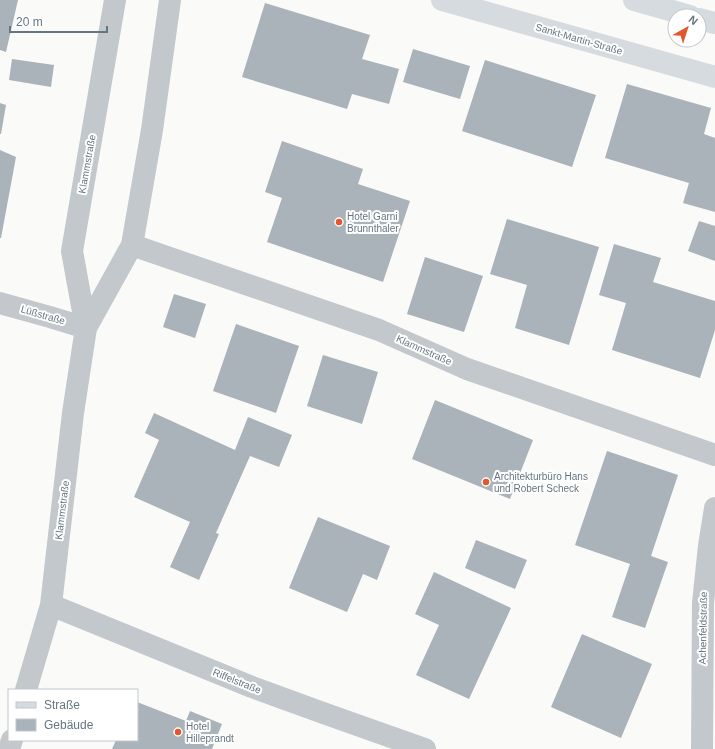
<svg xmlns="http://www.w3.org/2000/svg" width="715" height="749" viewBox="0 0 715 749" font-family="Arial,sans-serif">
<rect width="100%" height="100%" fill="#fafaf8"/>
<!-- building -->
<path fill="#aab3b9" d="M0,0h18l-12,52 -6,-2z
M265,3l105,32 -8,24 37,10 -10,35 -37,-10 -5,15 -105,-32z
M413,49l57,17 -10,33 -57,-17z
M12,59l42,6 -3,22 -42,-7z
M485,60l111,35 -24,72 -110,-36z
M627,84l84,24 -7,26 11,4v74l-32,-9 6,-20 -84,-25z
M0,103l6,2 -5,29h-1z
M282,141l81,28 -5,15 52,17 -27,81 -116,-40 15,-44 -17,-6z
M0,150l16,7 -15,81h-1z
M507,219l92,28 -30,98 -54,-17 12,-43 -37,-11z
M699,221l16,5v35l-27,-10z
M614,244l47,14 -8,24 62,19v29l-15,48 -88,-28 14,-47 -27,-8z
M425,257l58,19 -19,56 -57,-18z
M174,294l32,10 -11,34 -32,-11z
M236,324l63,22 -23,67 -63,-22z
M323,355l55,17 -16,52 -55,-18z
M435,400l98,40 -23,59 -98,-40z
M154,413l81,37 13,-33 44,18 -13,32 -29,-11 -34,77 3,1 -20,46 -29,-13 20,-45 -56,-25 25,-57 -14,-7z
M607,451l71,24 -27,81 17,6 -23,66 -33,-11 18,-53 -55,-19z
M318,517l72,29 -13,34 -14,-6 -16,38 -58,-24z
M476,540l51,20 -12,29 -50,-21z
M434,572l77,36 -42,91 -53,-24 23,-50 -24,-11z
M582,634l70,30 -31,74 -70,-31z
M137,702l49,19 4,-10 32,13 -10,25h-100l4,-9h21z"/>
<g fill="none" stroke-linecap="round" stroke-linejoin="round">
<!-- minor -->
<path stroke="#c3c8cc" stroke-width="22" d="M132,245l247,85 88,39 248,86
M0,303l50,14 36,11
M86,328l46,-83 20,-115 18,-130
M51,605l201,82 74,27 99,35
M26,690l25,-85 22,-192 13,-85 -14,-77 43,-251
M9,749l3,-9
M702,749l1,-146 6,-57 6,-38"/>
<!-- major -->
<path stroke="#d6dbdf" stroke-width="22" d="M442,0l273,77
M634,0l56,16
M699,19l16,4"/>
</g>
<!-- markers -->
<g fill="#e4572e" stroke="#fff" stroke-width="1.5">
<circle cx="339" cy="222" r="4"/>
<circle cx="486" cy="482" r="4"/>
<circle cx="178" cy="732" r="4"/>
</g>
<g text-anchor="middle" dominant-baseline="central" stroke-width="4" stroke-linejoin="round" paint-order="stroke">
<!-- street labels -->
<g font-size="10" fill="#657683" stroke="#fff">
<text transform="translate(579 39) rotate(16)">Sankt-Martin-Straße</text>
<text transform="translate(87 164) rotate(-80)">Klammstraße</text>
<text transform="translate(43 315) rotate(16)">Lüßstraße</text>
<text transform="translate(424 350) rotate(24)">Klammstraße</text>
<text transform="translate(62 510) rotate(-83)">Klammstraße</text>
<text transform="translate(703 628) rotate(-89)">Achenfeldstraße</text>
<text transform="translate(237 681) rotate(22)">Riffelstraße</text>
</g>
<!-- poi labels -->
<g font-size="10" fill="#657683" stroke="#fff" text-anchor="start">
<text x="347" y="216">Hotel Garni<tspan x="347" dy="12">Brunnthaler</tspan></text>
<text x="494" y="476">Architekturbüro Hans<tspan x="494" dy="12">und Robert Scheck</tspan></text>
<text x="186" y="726">Hotel<tspan x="186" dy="12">Hilleprandt</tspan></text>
</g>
</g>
<!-- legend -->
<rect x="8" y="689" width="130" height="52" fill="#ffffff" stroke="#c1c8cd"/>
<rect x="16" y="702" width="20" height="6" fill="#d6dbdf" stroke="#c1c8cd"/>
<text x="44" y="709" font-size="12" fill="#657683">Straße</text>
<rect x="16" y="719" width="20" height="12" fill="#aab3b9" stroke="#c1c8cd"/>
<text x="44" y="729" font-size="12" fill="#657683">Gebäude</text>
<!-- north arrow -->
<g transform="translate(687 28) rotate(39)"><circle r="19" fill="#ffffff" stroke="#c1c8cd"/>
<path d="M0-3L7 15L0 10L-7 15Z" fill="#e4572e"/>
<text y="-6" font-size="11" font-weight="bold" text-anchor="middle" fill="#657683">N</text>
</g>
<!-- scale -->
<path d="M10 26v6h97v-6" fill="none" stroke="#657683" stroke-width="2"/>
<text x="16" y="26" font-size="12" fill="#657683" stroke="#ffffff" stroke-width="3" paint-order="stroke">20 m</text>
</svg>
